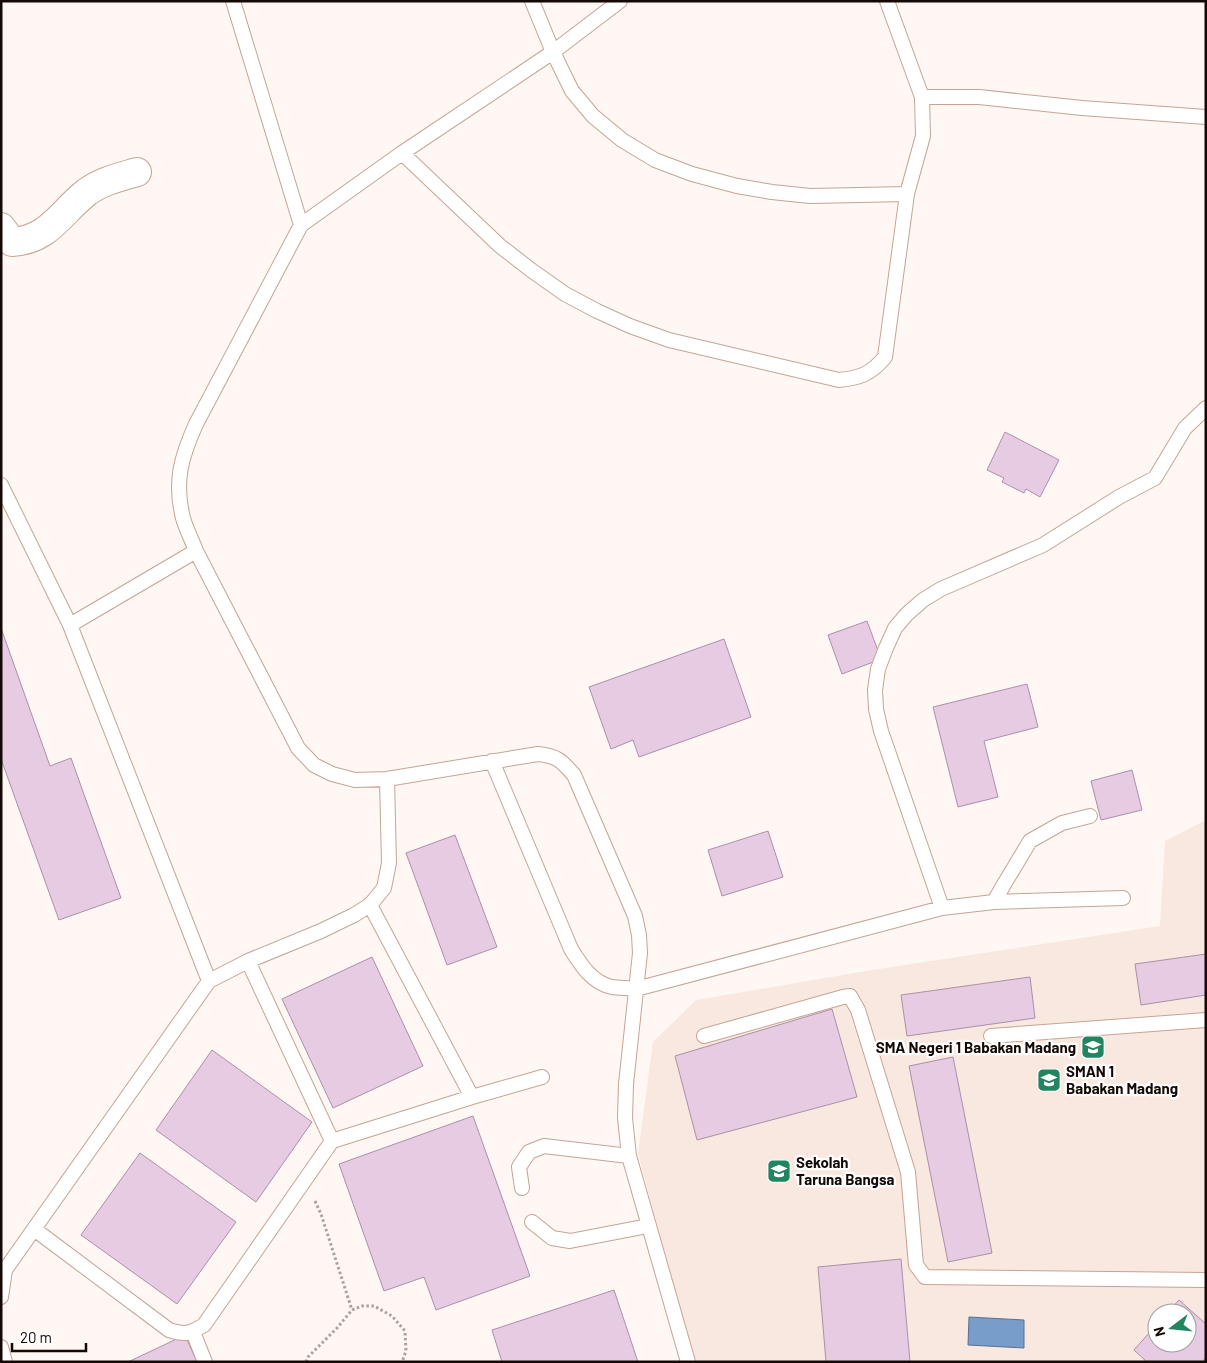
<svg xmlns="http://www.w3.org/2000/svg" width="1207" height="1363" viewBox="0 0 1207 1363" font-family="Barlow,sans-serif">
<rect width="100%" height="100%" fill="#fef7f4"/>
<!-- built -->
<path fill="#f9e8df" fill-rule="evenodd" d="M1206,820v542h-512l-56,-208 15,-112 43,-42 170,-29 294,-45 5,-85zM1157,1313h30v30h-30z"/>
<!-- water -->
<path fill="#779dca" stroke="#59718f" d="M969,1317l55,3v28l-56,-3z"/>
<!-- building -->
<path fill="#e7cbe3" stroke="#ab90a7" d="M1005,432l54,28 -19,37 -14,-8 -2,4 -22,-11 2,-4 -17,-8z
M867,621l14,38 -39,15 -14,-39z
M1,628l49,138 21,-8 50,140 -62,22 -58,-161z
M724,639l27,78 -112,40 -6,-17 -22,9 -22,-62z
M1027,684l11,43 -54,14 14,56 -40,10 -25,-100z
M1132,770l10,40 -41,10 -10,-39z
M768,831l15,46 -61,19 -14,-46z
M455,835l42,112 -50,18 -41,-112z
M1206,954v41l-65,10 -6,-41z
M372,957l51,109 -90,42 -51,-109z
M1030,977l5,41 -128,18 -6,-41z
M832,1009l25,88 -160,43 -22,-84z
M212,1050l100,72 -56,80 -100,-72z
M953,1057l39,196 -44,9 -39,-196z
M473,1116l57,160 -94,34 -12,-33 -40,14 -45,-127z
M140,1153l96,69 -59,82 -96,-69z
M901,1259l9,103h-84l-8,-95z
M614,1290l24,72h-136l-10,-32z
M1179,1300l27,24v33l-4,5h-55l-13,-12 23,-26v19h30v-30h-20z
M185,1335l12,27h-69z"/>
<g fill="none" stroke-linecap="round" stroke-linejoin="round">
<!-- lane casing -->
<g stroke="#c5a494" stroke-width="16">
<path id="lane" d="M233,1l68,224
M532,1l21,51 19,39 21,25 29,24 33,20 37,14 45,12 35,6 38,4 97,-2
M620,1l-67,51 -151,101 -101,72 -105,199c-15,33 -22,58 -13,94 3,11 9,22 13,33l102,197 16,17 18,9 23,6 32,-1 151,-25c19,2 23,6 36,21l61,141 4,19 1,18 -14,131 -1,34 4,38 59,206
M887,1l35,96h57l103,11 124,9
M402,153l98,93 31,24 34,24 32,17 33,15 39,14 170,40c21,-2 32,-6 46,-23l22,-163 16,-58 -1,-39
M1,485l69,140 139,356
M70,625l126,-74
M492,761l79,188c10,16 21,34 41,38 8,1 16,1 24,2l306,-81 52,-6 129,-4
M994,902l9,-16 27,-45 32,-18 28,-7
M370,905l102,192
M942,908l-61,-177 -5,-22 -1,-19 3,-21 8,-21 9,-20 12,-14 16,-14 18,-11 102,-44 76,-48 36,-19 30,-50 21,-20
M248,961l84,180
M704,1036l139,-39 7,-1 8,14 50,162 8,93 9,12 281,3
M991,1036l215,-16
M522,1188l-3,-21 10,-15 15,-6 85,10
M532,1222l20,16 18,3 78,-15
M34,1229l135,101c17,5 20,4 35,-5l128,-184 140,-44 70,-20
M1,1297l4,-27 204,-289 39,-20 73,-30 33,-16 16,-10 14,-17 5,-25 -2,-84
M193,1332l12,30
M1,1347l4,15"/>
</g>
<!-- street casing -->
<g stroke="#c5a494" stroke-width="30">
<path id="street" d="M1,227l11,15c37,-2 49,-30 75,-50 15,-11 33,-15 50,-20"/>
</g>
<!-- path -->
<path stroke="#aba29f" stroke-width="3" stroke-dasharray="2.5 2.5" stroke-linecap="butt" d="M315,1201l6,13 31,96
M306,1362l2,-5 29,-29 15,-18 10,-4h12l18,10 13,15 1,20 -4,11"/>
<!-- lane -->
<use href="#lane" stroke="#fff" stroke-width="14"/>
<!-- street -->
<use href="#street" stroke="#fff" stroke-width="28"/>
</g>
<!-- icons -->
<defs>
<g id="school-square" transform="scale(1.25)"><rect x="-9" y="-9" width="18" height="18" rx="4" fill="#218660" stroke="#fff"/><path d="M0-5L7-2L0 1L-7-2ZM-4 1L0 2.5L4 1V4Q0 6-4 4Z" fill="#fff"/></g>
</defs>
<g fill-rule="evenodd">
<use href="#school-square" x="1093" y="1047"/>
<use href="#school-square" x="1049" y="1080"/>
<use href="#school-square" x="779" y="1171"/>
</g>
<g text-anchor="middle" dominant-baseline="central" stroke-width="4.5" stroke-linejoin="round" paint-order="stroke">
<!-- poi labels -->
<g font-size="15" font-weight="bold" fill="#140904" stroke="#fff" text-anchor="start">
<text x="1076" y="1047" text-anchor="end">SMA Negeri 1 Babakan Madang</text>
<text x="1066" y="1071">SMAN 1<tspan x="1066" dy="17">Babakan Madang</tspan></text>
<text x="796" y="1162">Sekolah<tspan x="796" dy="17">Taruna Bangsa</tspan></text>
</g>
</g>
<!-- border -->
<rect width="1207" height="1363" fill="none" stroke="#140904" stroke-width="5"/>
<!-- north arrow -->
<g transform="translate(1172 1328) rotate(254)"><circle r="24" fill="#ffffff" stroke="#a19d9b"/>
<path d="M0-4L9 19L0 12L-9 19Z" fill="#218660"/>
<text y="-8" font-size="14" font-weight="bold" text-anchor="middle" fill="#140904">N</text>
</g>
<!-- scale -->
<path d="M12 1343v8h74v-8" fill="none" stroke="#140904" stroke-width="2.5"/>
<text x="20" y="1343" font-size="15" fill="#140904" stroke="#ffffff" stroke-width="4" paint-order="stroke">20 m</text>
</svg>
